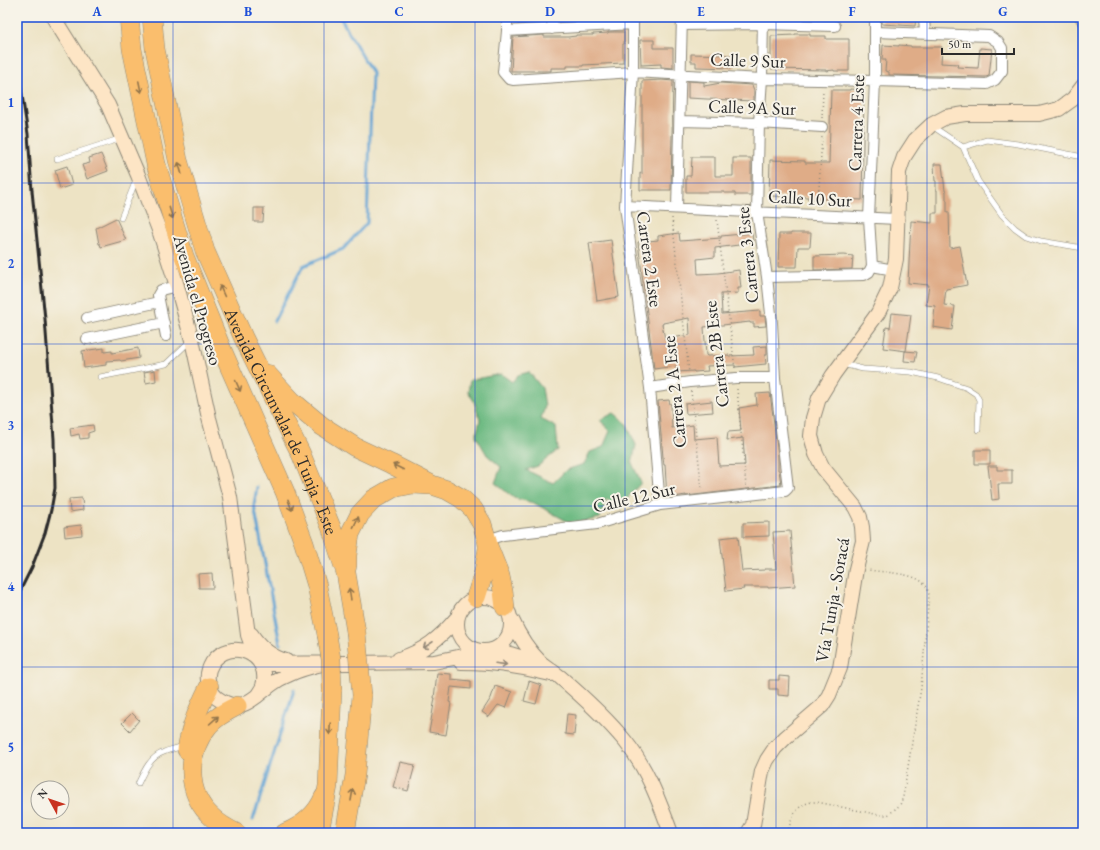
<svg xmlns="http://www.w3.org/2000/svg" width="1100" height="850" viewBox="0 0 1100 850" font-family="'EB Garamond',serif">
<rect width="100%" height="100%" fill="#f7f3e8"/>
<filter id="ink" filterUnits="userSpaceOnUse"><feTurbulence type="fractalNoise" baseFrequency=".025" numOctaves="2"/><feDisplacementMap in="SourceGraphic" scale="8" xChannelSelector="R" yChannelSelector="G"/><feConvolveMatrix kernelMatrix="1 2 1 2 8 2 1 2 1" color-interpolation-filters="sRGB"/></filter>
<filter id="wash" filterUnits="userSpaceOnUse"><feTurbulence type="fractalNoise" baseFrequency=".012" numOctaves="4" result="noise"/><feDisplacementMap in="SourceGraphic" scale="16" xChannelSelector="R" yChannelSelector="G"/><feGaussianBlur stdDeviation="0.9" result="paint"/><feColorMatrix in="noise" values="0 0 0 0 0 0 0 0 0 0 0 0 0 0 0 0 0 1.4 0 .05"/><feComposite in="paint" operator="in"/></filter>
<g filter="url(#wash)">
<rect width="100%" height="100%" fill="#ede3c4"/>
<!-- forest -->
<path fill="#6fbb84" stroke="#4d7358" d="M529,372l13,16 3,18 -4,13 15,8 2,23 -20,16 -12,4 27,13 13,-13 18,-6 6,-12 13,-5 7,-16 -10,-11 14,-7 12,10 10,22 -4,18 9,20 -12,13 -7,12 -16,-9 -6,19 -28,6 -38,-21 -20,-5 -19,-15 6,-16 -14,-12 -11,-19 4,-16 -6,-19 -6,-9 2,-12 31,-6 11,8 6,-7z"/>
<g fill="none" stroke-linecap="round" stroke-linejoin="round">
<!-- stream -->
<path stroke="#5ea2d3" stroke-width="3" d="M274,321l29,-55 40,-17 24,-26 5,-150 -32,-56
M257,487l-3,18 26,139
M253,820l41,-130"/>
</g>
<g id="blocks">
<!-- building -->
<path fill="#dfac87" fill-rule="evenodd" d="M519,17h7v6l-8,1z
M882,17h34l-1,9 -33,-2z
M608,32h16v12h-1v19l-40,2v1h-16v2h-16v3h-40l2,-34 31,-2v2h24l8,-1v-1h17v-1l15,-1z
M795,34h15v2h16v3h23v32h-15v-1l-8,1v-1l-55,-1v-33l24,-1z
M640,40h14v8h19v20l-12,-1v-3l-20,1z
M883,45l16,1v-1l12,1v1h31l-1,16 17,1 -1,3 20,1h1l2,-20 12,1 -3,27 -3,1 -97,-2v-3l-4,-1 1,-11h-4z
M691,54l44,1 -1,13 -38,-1v-5h-5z
M662,80l11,1 -2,109h-31v-17l2,1v-93z
M688,81l16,1v4l17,-3 31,2 2,5v11l-47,-2 -19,-1z
M850,89l14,1 -2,110 -18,-1v2l-15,-1v-1h-21v-2l-39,-1 1,-36 35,1v2h24l2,-73h19z
M101,154l7,17 -21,8 -5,-14 8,-2 -1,-5z
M692,157h23v19h18v-18h18v37h-16v-2h-11v-1h-38v-16h5z
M934,164h8l3,27h1v9h1v12h2l1,36 10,-2 7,39 -21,4 -2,16 11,1 -3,24 -19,-3 2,-21 -9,-1 3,-20 -21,-2 3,-62 21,2v-10h5v-23h-1v-9h-1z
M67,166l5,19 -12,4 -5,-19z
M254,208h10l-1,14h-9z
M116,218l10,22 -25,7 -1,-3h-1l-3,-16z
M679,233l1,8 41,-3v-2l31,-3 1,9 -14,2v1l-24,3v9l-18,2 1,15 20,-1 21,-3 2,18h-3v5l-17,1 1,20 38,-3v5h5l1,10 -12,1v-4h-4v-1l-46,5 2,28 1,1 22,-1v1l25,-1 -1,-8 14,-1v9h-2l1,9 -31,3v-2l-28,1 1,5 -14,1v-1l-18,1v-6l-22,3 -16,-127 20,-2v-4zM689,318l1,17 -25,4 -3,-15h1v-1z
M791,233h20l-1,14h-12l-1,20h-19l1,-33h12z
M611,240l8,57 -22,4 -8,-58z
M844,255l9,1 -1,13 -38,1v-14z
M892,313l19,2 -5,36 -23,-3 3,-21 4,1z
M104,348v4l8,-1v2l26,-5 1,10 -18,3 -1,-1 -14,1v4l-22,3 -2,-17z
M905,351l12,1 -2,10 -11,-1z
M155,370l1,11 -10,2 -2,-11z
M770,393l8,62v15h1l2,15 -95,11v-1l-19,3 -2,-33h-1l-1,-8 -5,-56 11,-1 1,4h1l1,24 21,-3 1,14 23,-2 2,29 26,-1 -2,-27 -16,2 1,-8 13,-1 -2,-23 18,-3 -1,-11z
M712,401l1,11 -27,2 -1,-10z
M93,425l1,6 -6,2v5l-8,1 -1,-5 -8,2 -1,-8z
M975,450h15v14h-15z
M988,466h9v4h15v14h-14l1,15 -7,1z
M82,498l1,12 -13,2 -1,-13z
M769,522v14l-26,1v-14z
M81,525l1,10 -17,2 -1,-10z
M790,531l5,55 -27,2v-1h-25l1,2 -18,2 -6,-53 18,-2 4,35 23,-1v-1h11l-3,-37z
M212,573l1,15h-14l-1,-14z
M437,673l14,1v5l20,2v8l-20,-2 -2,15 2,1 -5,32 -17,-3 6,-34h-1z
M779,676l11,1 -1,19 -11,-1v-6h-9v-9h10z
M529,681l12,4 -5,19 -12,-3z
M495,686l17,6 -6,16 -8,-3 -9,12 -7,-5 9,-14z
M132,713l7,7 -9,11 -8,-8z
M567,714l9,1 -2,20 -9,-1z
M400,762l15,3 -7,26 -15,-4z"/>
</g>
</g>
<g filter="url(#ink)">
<use href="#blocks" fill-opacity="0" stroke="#8c8778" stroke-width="1"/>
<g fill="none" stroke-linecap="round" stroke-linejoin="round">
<!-- lane casing -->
<g stroke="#8c8778" stroke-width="6">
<path id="lane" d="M932,126l31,21 15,34 24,34 13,13 11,8 15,5 42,7
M963,147l24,-7 31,4 65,13
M57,159l65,-21
M121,218l15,-38
M842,364l21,5 48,3 27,6 29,10 9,6 3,6 -1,30
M100,377l66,-13 25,-24
M138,784c6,-13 12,-27 26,-32 6,-3 12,-3 19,-6"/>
</g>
<!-- street casing -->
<g stroke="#8c8778" stroke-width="12">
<path id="street" d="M507,17v14l-4,41 6,7 4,1 120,-8 129,7 113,2 112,3 8,-4 7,-9v-23l-4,-6 -9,-6 -114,-4
M633,17v55l-8,134 25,182 10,117
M924,17l1,16
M682,25l81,-1 72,2
M552,29l1,-12
M507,31l126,-7
M680,121l79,2 63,4
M625,206l272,13
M677,208l5,-191
M872,266l22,4
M767,277l97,-2 5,-3 3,-6 -3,-48 6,-137v-64
M87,318l72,-16
M166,336l-8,-41 3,-5 16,-4
M87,339l77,-16
M650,388l40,-6 46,-4h39
M487,540l16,-5 94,-11 63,-19 125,-14 3,-3 -13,-110 -3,-55 -5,-46 -10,-65 2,-89 3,-44 1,-62"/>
</g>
<!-- secondary casing -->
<g stroke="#8c8778" stroke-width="16">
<path id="secondary" d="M53,17l55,88 30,70 21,55 18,56 15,54 17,78 21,79 18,138 8,22
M1083,17v1
M457 624a27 27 0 1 1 54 0a27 27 0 1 1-54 0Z
M512,620c7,16 16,30 29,43 6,5 13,9 19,14 22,19 47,42 65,64 22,27 34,60 46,92
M251,634c8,12 20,23 35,27
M493,650l17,4 29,9
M399,659c25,-8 41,-21 57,-40
M461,662c30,0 60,4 90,12
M261,664l173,-2 48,-10
M257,696c2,-3 5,-7 6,-10 9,-32 -33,-50 -51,-23 -3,5 -5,11 -4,17 1,7 4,14 9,18 25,18 37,-1 55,-14 5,-4 11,-7 16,-9 12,-6 25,-9 38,-12
M748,833l5,-8 9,-54 5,-11 8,-12 11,-11 36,-31 7,-11 11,-27 16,-99 7,-28 -1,-14 -2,-10 -5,-10 -32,-39 -7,-14 -5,-18 2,-18 6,-20 14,-23 45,-62 12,-25 6,-29 3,-87 5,-15 11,-17 16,-15 15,-8 19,-3h74l20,-5 14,-10 10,-13"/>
</g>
<!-- highway casing -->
<g stroke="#8c8778" stroke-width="20">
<g id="highway">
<path d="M129,17l3,32 24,115 28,92 38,94 63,142 19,51 13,43 10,49"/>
<path id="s1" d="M152,17l3,32 23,111 27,91 39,88 57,115 30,73 15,46 10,59"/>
<path d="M267,374l25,27 30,25 33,21 36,17 41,21 15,5 14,8 12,11 9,15 5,16 1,6 12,30 3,15 2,16"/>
<path d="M347,566v-11l3,-21 10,-20 14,-15 19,-11 20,-4 16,1"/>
<path d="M476,597l8,-25 4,-24"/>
<path d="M187,750c3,-23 12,-43 22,-63"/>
<path d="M236,833c-8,-4 -16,-8 -23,-15 -28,-24 -27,-66 -4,-93 8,-9 18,-14 28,-19"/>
<path d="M285,833c17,-7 32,-19 39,-36"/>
<path d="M319,833l9,-47 4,-96"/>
<path d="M345,833l10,-58 7,-80"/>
</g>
</g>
<!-- path -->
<path stroke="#8c8778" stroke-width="1.5" stroke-dasharray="1 3" stroke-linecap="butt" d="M822,118l1,-28
M818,206l4,-70
M672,218l17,155
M717,220l18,149
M737,389l9,97
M691,391l11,100
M788,833c3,-17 10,-32 29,-31l63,13h8l12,-10 3,-8 18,-109 8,-93c-1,-5 -2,-10 -7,-13 -9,-9 -41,-10 -54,-12"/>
<!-- lane -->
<use href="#lane" stroke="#fff" stroke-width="5"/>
<!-- street -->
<use href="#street" stroke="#fff" stroke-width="10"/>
<!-- secondary -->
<use href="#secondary" stroke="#fde5c5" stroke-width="14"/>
<!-- highway -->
<use href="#highway" stroke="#fabe6d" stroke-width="19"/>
<!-- rail -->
<path stroke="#2b2b2b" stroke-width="3" d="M17,73l3,9 8,52 4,57 13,128 9,120 1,49 -4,22 -6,23 -13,34 -15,30"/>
<!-- highway-bridge casing -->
<g stroke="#8c8778" stroke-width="20" stroke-linecap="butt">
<path id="highway-bridge" d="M356,632l6,63
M327,635l4,24 1,31"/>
</g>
<!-- highway-bridge -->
<use href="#highway-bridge" stroke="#fabe6d" stroke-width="19"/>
</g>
<!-- one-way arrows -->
<defs><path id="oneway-shaft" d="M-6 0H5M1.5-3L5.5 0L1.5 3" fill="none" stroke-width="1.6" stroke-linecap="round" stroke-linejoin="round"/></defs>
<g stroke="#92744c">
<use href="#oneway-shaft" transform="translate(140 87) rotate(78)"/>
<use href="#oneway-shaft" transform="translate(180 168) rotate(-106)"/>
<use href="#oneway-shaft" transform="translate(171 213) rotate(73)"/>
<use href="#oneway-shaft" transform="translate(222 291) rotate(-114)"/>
<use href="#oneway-shaft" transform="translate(238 386) rotate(66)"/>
<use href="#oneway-shaft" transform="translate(398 467) rotate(-153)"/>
<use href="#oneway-shaft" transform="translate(290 505) rotate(70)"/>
<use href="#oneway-shaft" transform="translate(356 522) rotate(-64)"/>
<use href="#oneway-shaft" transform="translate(350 594) rotate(-99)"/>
<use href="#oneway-shaft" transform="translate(214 720) rotate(-42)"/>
<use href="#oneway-shaft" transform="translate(330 729) rotate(92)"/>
<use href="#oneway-shaft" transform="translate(352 795) rotate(-80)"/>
</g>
<g stroke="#948878">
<use href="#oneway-shaft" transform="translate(428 645) rotate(147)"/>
<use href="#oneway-shaft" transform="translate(501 664) rotate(7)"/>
</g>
</g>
<!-- grid -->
<path fill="none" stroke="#1d4ed8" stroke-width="1" stroke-opacity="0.55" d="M173,17v816M324,17v816M475,17v816M625,17v816M776,17v816M927,17v816M17,183h1066M17,344h1066M17,506h1066M17,667h1066"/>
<g text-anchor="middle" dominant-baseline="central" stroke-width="4" stroke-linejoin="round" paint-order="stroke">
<!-- street labels -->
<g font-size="18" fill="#2b2b2b" stroke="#f7f3e8">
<text transform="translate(748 60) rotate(2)">Calle 9 Sur</text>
<text transform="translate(752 107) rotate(2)">Calle 9A Sur</text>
<text transform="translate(856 123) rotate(-88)">Carrera 4 Este</text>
<text transform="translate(810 198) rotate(3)">Calle 10 Sur</text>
<text transform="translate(747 255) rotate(-96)">Carrera 3 Este</text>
<text transform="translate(650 259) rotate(82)">Carrera 2 Este</text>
<text transform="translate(198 300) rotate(74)">Avenida el Progreso</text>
<text transform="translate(716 354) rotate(-97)">Carrera 2B Este</text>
<text transform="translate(674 392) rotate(-96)">Carrera 2 A Este</text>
<text stroke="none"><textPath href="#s1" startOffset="427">Avenida Circunvalar de Tunja - Este</textPath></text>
<text transform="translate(634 497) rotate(-13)">Calle 12 Sur</text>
<text transform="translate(832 600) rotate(-80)">Vía Tunja - Soracá</text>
</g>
</g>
<!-- margin -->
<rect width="1100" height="850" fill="none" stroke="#f7f3e8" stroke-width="44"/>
<!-- north arrow -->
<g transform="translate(50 800) rotate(310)"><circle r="19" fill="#f7f3e8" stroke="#a5a39c"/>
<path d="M0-3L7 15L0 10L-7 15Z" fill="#c8321e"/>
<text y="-6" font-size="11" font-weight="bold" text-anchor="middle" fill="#2b2b2b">N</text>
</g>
<!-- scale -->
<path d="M942 48v6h72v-6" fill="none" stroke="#2b2b2b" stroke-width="2"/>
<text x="948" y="48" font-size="12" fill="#2b2b2b" stroke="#f7f3e8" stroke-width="3" paint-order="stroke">50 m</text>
<rect x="22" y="22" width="1056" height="806" fill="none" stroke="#1d4ed8" stroke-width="1.5"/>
<g font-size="13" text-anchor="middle" font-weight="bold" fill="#1d4ed8">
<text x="97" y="16">A</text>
<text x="248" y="16">B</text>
<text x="399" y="16">C</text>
<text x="550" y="16">D</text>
<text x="701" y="16">E</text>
<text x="852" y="16">F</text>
<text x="1003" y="16">G</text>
<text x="11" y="107">1</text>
<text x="11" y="268">2</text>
<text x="11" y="430">3</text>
<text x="11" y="591">4</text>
<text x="11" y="752">5</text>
</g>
</svg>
